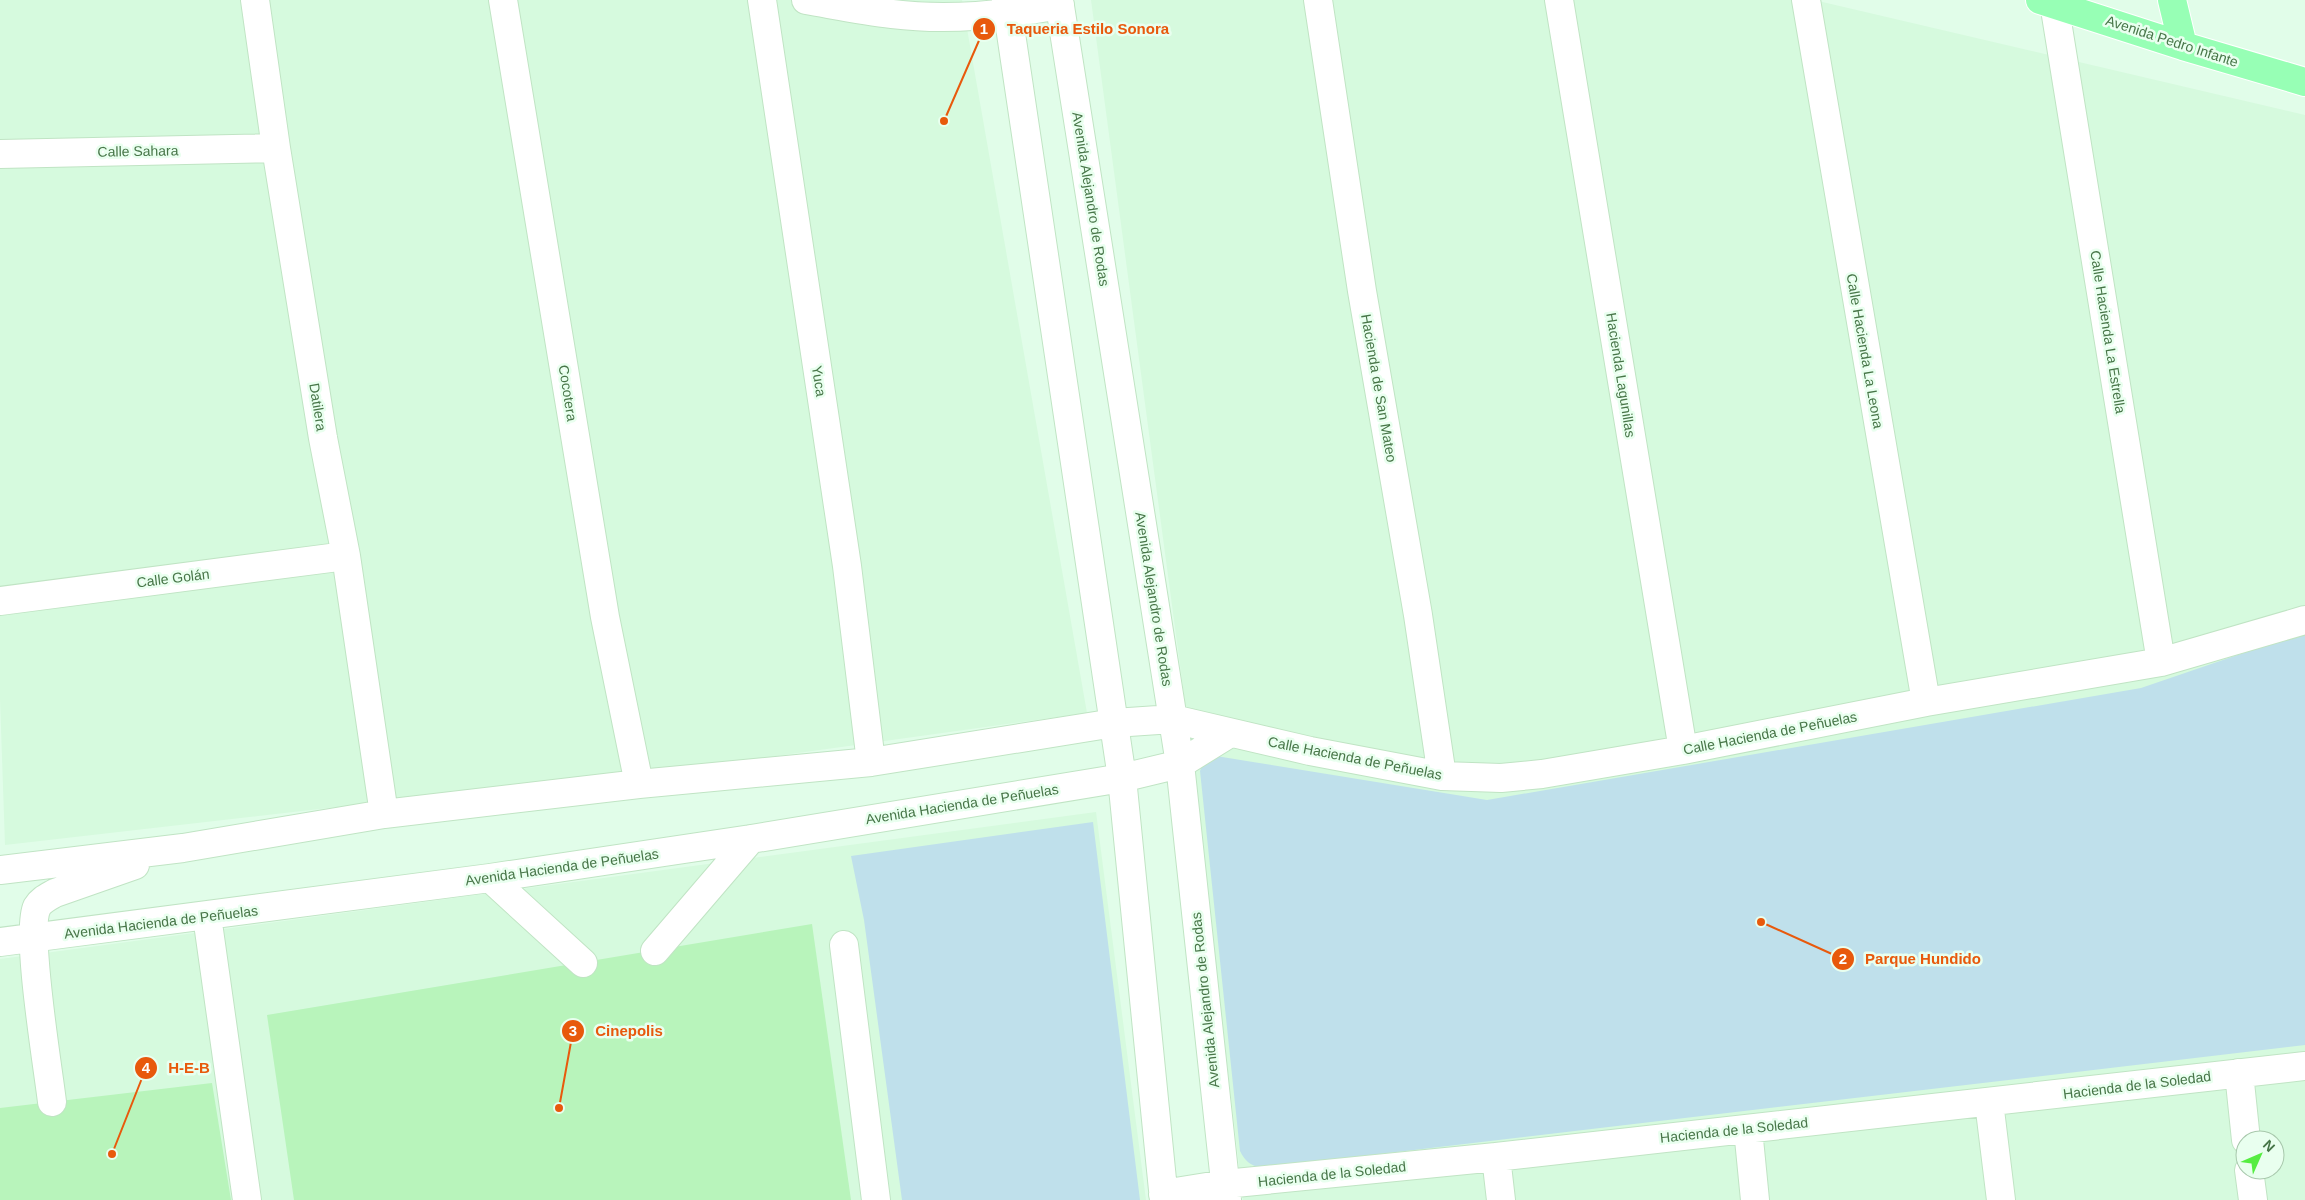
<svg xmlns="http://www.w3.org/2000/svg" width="2305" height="1200" viewBox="0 0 2305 1200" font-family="Arial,sans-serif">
<rect width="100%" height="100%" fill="#e1fde9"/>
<!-- residential -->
<path fill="#d6fade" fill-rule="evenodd" d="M0,0h962l125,713 -346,48 -736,84 -5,-146z
M1091,0h723l491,115v1085h-1062l-59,-505zM2245,1140h30v30h-30z
M1096,812l50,388h-1146v-241z"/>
<!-- green -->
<path fill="#bfe0eb" d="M2305,632v413l-1044,123c-11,-3 -16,-7 -21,-17l-40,-380 2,-5 14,-10 271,44 654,-112z
M1093,822l47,378h-238l-38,-280 -13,-64z"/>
<!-- building -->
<path fill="#b8f4bb" d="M812,924l39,276h-557l-27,-185z
M212,1083l19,117h-231v-92z"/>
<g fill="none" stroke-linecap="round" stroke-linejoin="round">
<!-- minor casing -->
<g stroke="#c0e4c4" stroke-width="30">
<path id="minor" d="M255,0l21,148 47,290 23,118 38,258
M503,0l102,617 34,167
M762,0l85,566 24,196
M806,0c29,5 57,11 86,14 57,7 112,1 168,-9
M1006,0l116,778 42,422
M1059,0l121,764 47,436
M1318,0l44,291 56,324 24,161
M1559,0l124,750
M1806,0l120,702
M2054,3l107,659
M0,154l276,-6
M0,601l346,-45
M0,870l183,-22 201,-34 255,-30 232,-22 243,-39 59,-4 137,32 132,25 59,2 41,-4 141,-24 243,-48 235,-40 144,-42
M490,878l93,85
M207,916l40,284
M0,942l490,-64 261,-39 371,-61 58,-14 50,-31
M844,945l32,255
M655,951l96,-112
M2239,1073l7,67
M52,1102c-4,-35 -27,-170 -15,-195 4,-7 11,-10 18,-14l80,-28
M1989,1102l12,98
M1748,1129l7,71
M1496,1157l5,43
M2249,1170l4,30
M1163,1194l62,-10 271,-27 809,-91"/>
</g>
<!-- major casing -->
<g stroke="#fff" stroke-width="30">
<path id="major" d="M2040,0l143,46 122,36
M2172,0l11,46"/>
</g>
<!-- minor -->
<use href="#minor" stroke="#fff" stroke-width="28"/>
<!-- major -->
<use href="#major" stroke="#97ffb5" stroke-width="28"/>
</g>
<g text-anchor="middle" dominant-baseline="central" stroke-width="5" stroke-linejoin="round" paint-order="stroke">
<!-- street labels -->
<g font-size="14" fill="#477648" stroke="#e9ffef">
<text transform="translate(2172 41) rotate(18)">Avenida Pedro Infante</text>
<text transform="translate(138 151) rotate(-1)">Calle Sahara</text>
<text transform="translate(1091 199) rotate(81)">Avenida Alejandro de Rodas</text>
<text transform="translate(2108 332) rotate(81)">Calle Hacienda La Estrella</text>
<text transform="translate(1865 351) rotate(80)">Calle Hacienda La Leona</text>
<text transform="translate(1621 375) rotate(81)">Hacienda Lagunillas</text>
<text transform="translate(819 381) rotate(81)">Yuca</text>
<text transform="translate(1379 388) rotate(80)">Hacienda de San Mateo</text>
<text transform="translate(568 393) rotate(81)">Cocotera</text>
<text transform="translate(318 407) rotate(81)">Datilera</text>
<text transform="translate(173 578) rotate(-7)">Calle Golán</text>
<text transform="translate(1154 599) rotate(81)">Avenida Alejandro de Rodas</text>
<text transform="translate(1770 733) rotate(-11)">Calle Hacienda de Peñuelas</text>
<text transform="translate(1355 758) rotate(11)">Calle Hacienda de Peñuelas</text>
<text transform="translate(962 804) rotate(-9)">Avenida Hacienda de Peñuelas</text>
<text transform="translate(562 867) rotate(-8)">Avenida Hacienda de Peñuelas</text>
<text transform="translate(161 922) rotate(-7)">Avenida Hacienda de Peñuelas</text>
<text transform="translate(1205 1000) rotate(-96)">Avenida Alejandro de Rodas</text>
<text transform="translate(2137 1085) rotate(-7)">Hacienda de la Soledad</text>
<text transform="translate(1734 1130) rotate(-6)">Hacienda de la Soledad</text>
<text transform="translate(1332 1174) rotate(-6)">Hacienda de la Soledad</text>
</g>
</g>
<!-- callouts -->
<path fill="none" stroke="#e8590c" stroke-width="2" d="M944 121L984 29M1761 922L1843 959M559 1108L573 1031M112 1154L146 1068"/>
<g fill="#e8590c" stroke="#e9ffef" stroke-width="2">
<circle cx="944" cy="121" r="5"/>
<circle cx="1761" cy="922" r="5"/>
<circle cx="559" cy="1108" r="5"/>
<circle cx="112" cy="1154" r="5"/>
<circle cx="984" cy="29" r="12"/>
<circle cx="1843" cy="959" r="12"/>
<circle cx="573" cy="1031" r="12"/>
<circle cx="146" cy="1068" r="12"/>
</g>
<g font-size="15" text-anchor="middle" font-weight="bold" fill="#fff">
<text x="984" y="34">1</text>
<text x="1843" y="964">2</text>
<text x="573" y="1036">3</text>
<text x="146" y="1073">4</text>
</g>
<g font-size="15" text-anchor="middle" font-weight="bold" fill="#e8590c" stroke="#e9ffef" stroke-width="5" stroke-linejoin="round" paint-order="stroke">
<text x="1088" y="34">Taqueria Estilo Sonora</text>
<text x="1923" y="964">Parque Hundido</text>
<text x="629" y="1036">Cinepolis</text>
<text x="189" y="1073">H-E-B</text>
</g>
<!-- north arrow -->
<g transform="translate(2260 1155) rotate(45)"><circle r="24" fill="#e9ffef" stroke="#a8c8ac"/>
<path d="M0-4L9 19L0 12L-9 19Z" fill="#55ed41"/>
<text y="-8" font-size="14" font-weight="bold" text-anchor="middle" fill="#477648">N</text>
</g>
</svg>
